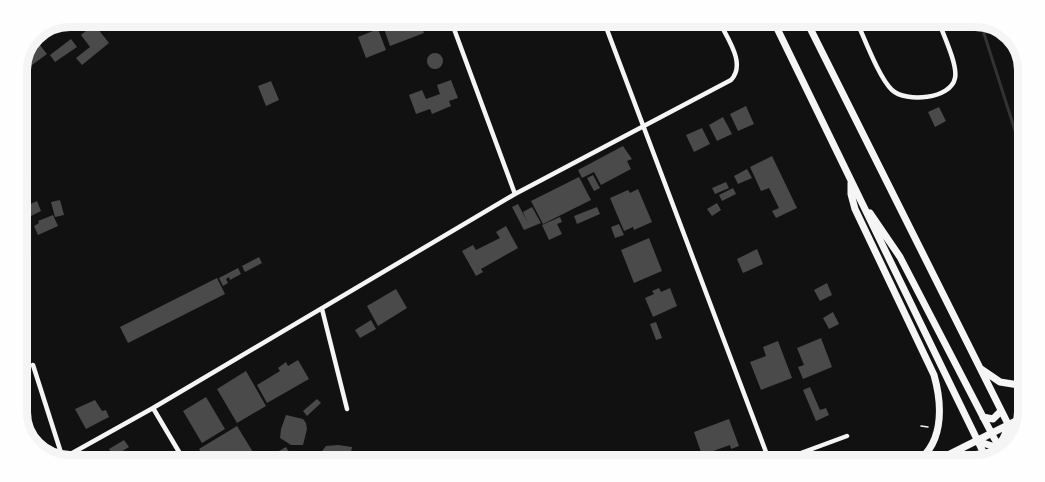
<svg xmlns="http://www.w3.org/2000/svg" width="1045" height="482" viewBox="0 0 1045 482" font-family="Poppins,sans-serif">
<rect width="100%" height="100%" fill="#111"/>
<g fill="none" stroke-linecap="round" stroke-linejoin="round">
<!-- stream -->
<path stroke="#333" stroke-width="3" d="M980,21l47,147"/>
</g>
<!-- building -->
<path fill="#4a4a4a" d="M388,18h30l6,15 -34,13 -7,-20 7,-2z
M94,24l15,19 -27,22 -6,-7 14,-11 -9,-12z
M378,29l8,21 -20,8 -8,-21z
M71,39l6,8 -22,15 -5,-7z
M39,44l8,10 -30,22v-9l4,-10z
M427 61a8 8 0 1 1 16 0a8 8 0 1 1-16 0Z
M451,80l7,18 -9,3 2,5 -19,8 -2,-5 -14,5 -7,-19 13,-5 4,9 14,-5 -3,-9z
M271,81l8,19 -13,6 -8,-20z
M746,106l8,18 -16,7 -8,-17z
M939,107l7,14 -11,6 -7,-15z
M723,117l9,17 -15,7 -8,-16z
M702,128l8,16 -16,8 -8,-17z
M623,146l9,13 -5,2 4,8 -30,16 -7,-13 -12,6 -4,-8z
M772,156l25,52 -21,10 -4,-7 7,-3 -10,-20 -8,3 -11,-24z
M747,169l5,9 -14,6 -4,-8z
M593,175l7,13 -6,3 -7,-13z
M579,177l12,23 -48,24 -12,-23z
M726,182l3,6 -14,6 -3,-6z
M733,188l3,6 -14,7 -3,-6z
M638,189l14,33 -18,8 -1,-3 -9,4 -14,-33 18,-8 2,3z
M60,200l4,15 -9,2 -4,-15z
M37,201l4,10 -10,5 -5,-10z
M717,203l4,7 -9,6 -5,-7z
M518,204l9,17 -4,-9 9,-5 9,16 -17,7 -12,-23z
M597,207l3,7 -23,10 -3,-8z
M53,215l5,11 -20,9 -4,-9 5,-3 -1,-2z
M560,217l2,5 -5,2 5,10 -13,6 -7,-15z
M619,224l5,11 -9,3 -4,-11z
M506,226l12,22 -37,21 2,3 -7,4 -14,-25 11,-6 3,5 24,-12 -4,-6z
M649,238l13,33 -28,12 -13,-33z
M757,249l6,15 -20,9 -6,-14z
M259,257l3,6 -17,9 -3,-6z
M238,268l3,6 -11,6 -1,-3 -3,2 2,4 -5,3 -4,-8z
M217,278l8,16 -97,49 -8,-16z
M827,283l5,12 -12,6 -6,-11z
M659,288l2,4 9,-4 7,18 -24,11 -8,-19 9,-4 -2,-3z
M396,289l11,19 -29,18 -11,-20z
M19,305l12,23 -6,3 -8,-17v-8z
M833,312l6,12 -10,5 -6,-11z
M371,320l5,9 -16,9 -5,-8z
M656,322l6,16 -6,2 -6,-16z
M821,338l11,29 -29,12 -5,-12 6,-2 -7,-17z
M778,341l14,37 -31,12 -11,-28 16,-6 -3,-9z
M298,360l11,19 -42,24 -10,-18 23,-14 -2,-3 8,-6 2,4z
M246,371l20,35 -29,17 -20,-34z
M810,387l10,23 6,-2 3,7 -13,6 -13,-31z
M206,397l19,32 -23,14 -19,-32z
M317,399l4,4 -14,13 -4,-5z
M95,400l7,11 4,-1 3,7 -23,12 -11,-20z
M286,415l17,4 3,4 1,6 -4,16h-12l-11,-7 1,-9z
M729,419l10,27 -8,3 -1,-4 -28,10 -8,-23z
M237,426l22,36h-52l-8,-13z
M124,440l5,7 -15,9 -5,-7z
M338,445l14,2 -3,16h-32l2,-8 7,-9z
M286,447l5,9 -14,6 -5,-7z"/>
<g fill="none" stroke-linecap="round" stroke-linejoin="round">
<!-- path -->
<path stroke="#f5f5f5" stroke-width="1.5" d="M921,426l7,1"/>
<!-- minor -->
<path stroke="#f5f5f5" stroke-width="4.5" d="M450,18l65,176
M603,19l163,433 7,7 9,1 65,-24
M856,20c8,17 23,58 36,70 14,13 59,9 63,-12 3,-13 -12,-44 -17,-58
M17,105l2,-2
M322,309l25,100
M33,365l30,94
M153,408l32,54
M58,461l95,-53 362,-214 216,-114c16,-17 -5,-43 -13,-61"/>
<!-- primary -->
<path stroke="#f5f5f5" stroke-width="7" d="M773,20l215,442
M806,20l211,422
M851,183v11l4,15 79,166c9,32 10,73 -23,90
M870,213l30,44 94,181 5,8 9,6
M981,369l19,13 25,4
M983,417l10,2 8,-8
M977,441l15,5 13,11
M928,465l96,-48
M967,465c19,-9 36,-16 41,-40"/>
</g>
<!-- crop -->
<path d="M0 0H1045V482H0ZM70 27H975A43 43 0 0 1 1018 70V412A43 43 0 0 1 975 455H70A43 43 0 0 1 27 412V70A43 43 0 0 1 70 27Z" fill="#fefefe" fill-rule="evenodd"/>
<path fill="none" stroke="#f5f5f5" stroke-width="8" d="M70 27H975A43 43 0 0 1 1018 70V412A43 43 0 0 1 975 455H70A43 43 0 0 1 27 412V70A43 43 0 0 1 70 27Z"/>
</svg>
